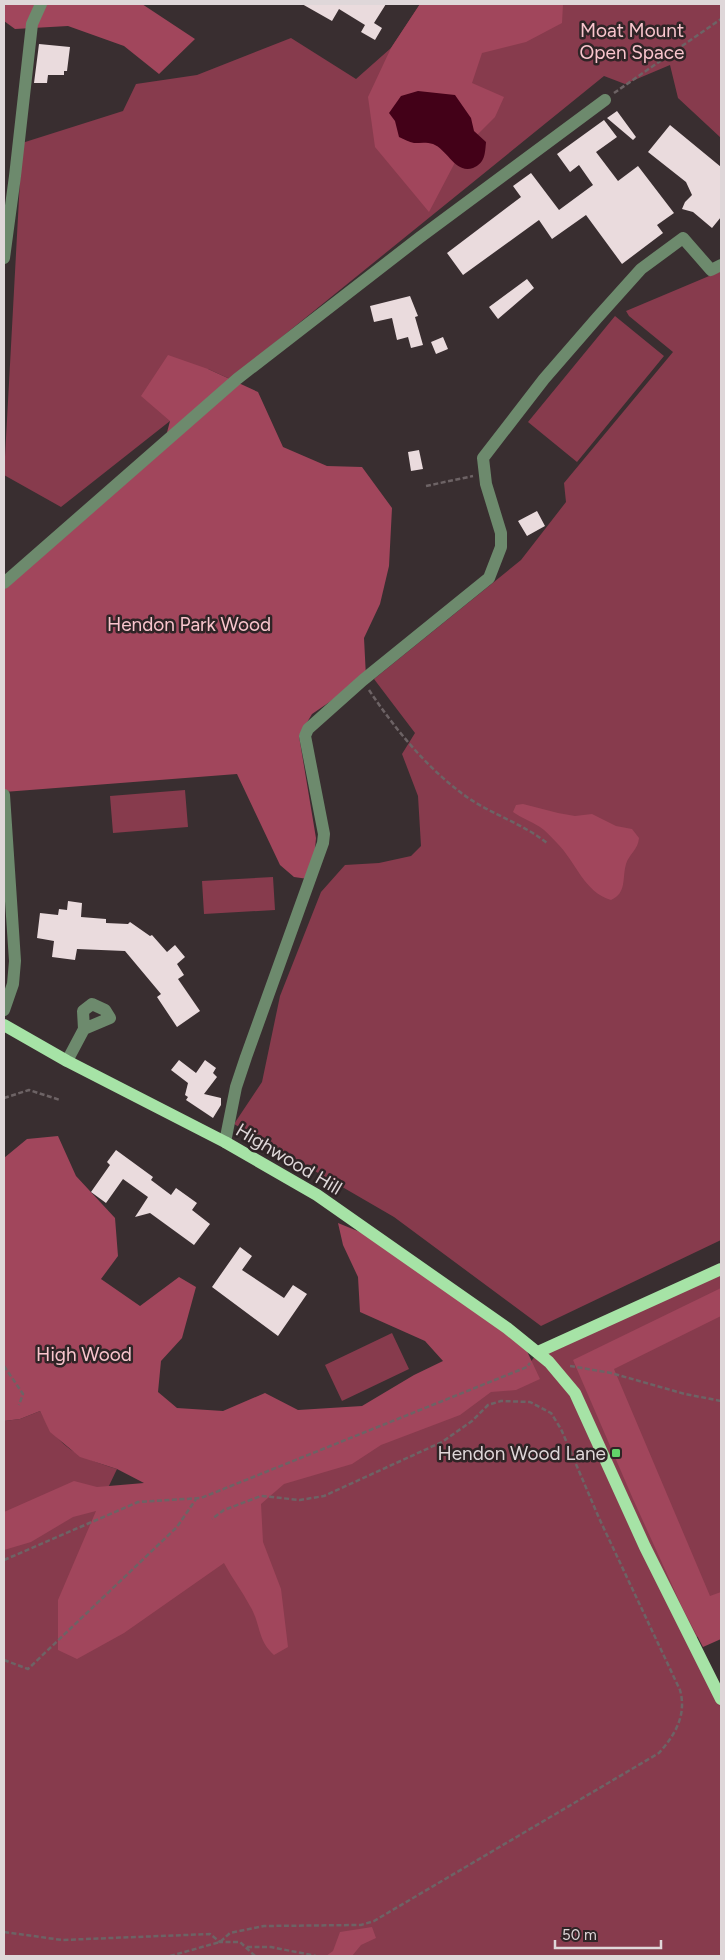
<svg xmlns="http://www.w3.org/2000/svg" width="725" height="1960" viewBox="0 0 725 1960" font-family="Figtree,sans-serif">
<rect width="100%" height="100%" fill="#392e30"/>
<!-- green -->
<path fill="#873b4d" d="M420,4h301v134l-43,-40 -8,-33 -45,19 -21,-8 -374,303 -22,-10 -38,52 -109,86 -57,-32 18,-332 101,-32 13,-27 61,-9 94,-37 65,41 35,-31z
M721,271v969l-180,86 -147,-109 -160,-93 28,-42 18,-86 41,-104 24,-27 34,-2 32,-7 10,-10 -3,-50 -16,-42 13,-21 -41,-54 147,-119 45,-58 -2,-19 109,-131 -44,-36 -3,-5z
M615,316l49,40 -87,106 -49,-40z
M185,790l3,37 -75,6 -3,-37z
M273,877l2,33 -71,4 -2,-33z
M721,1269v357l-29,13 29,60v257h-717v-535l16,-2 20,-8c20,39 37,45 77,58l-20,42 41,-9 389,-135 11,-15z
M392,1333l17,36 -67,32 -17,-36z"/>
<!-- forest -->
<path fill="#a1465c" d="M4,4h138l53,35 -36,35 -35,-28 -56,-20 -53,3 -11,-8z
M420,4h143l-1,19 -36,19 -44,11 -10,30 32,14 -9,20 -34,34 -32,61 -54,-65 -7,-50 23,-49z
M168,355l40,14 50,23 25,55 44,19 35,1 30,41 -3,58 -9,38 -16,34 2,39 -54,37 -13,22 17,102 -2,22 -6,19 -14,-2 -14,-12 -43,-91 -233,18v-209l160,-139 6,-23 -29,-25z
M523,804l35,9 17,3 17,-2 24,12 16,3 7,9c-1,12 -10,16 -13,26 -4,14 1,29 -15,36 -27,-8 -35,-38 -54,-57 -6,-6 -11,-12 -17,-16 -9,-6 -19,-9 -27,-15l3,-7z
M58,1136l18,40 39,42 3,38 -17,23 39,27 39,-29 17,10 -14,51 -21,23 -3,31 19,16 46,3 42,-18 33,17 64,-4 52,-31 29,-14 -18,-20 -65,-29 -2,-35 -15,-32 -5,-22 54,22 134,104 14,30 -24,11 -25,2 -31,23 -79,30 -29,19 -68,20 -23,20 2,38 18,47 7,58 -14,8c-17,-15 -13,-31 -24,-49 -8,-15 -18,-28 -26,-43l-100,70 -47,26 -19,-9v-50l38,-89 -23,6 -42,25 -27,8v-38l70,-31 23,6 47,-4 -27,-14 -37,-12 -30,-25 -10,-21 -20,8 -16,2v-263l23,-19z
M721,1288v28l-107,53 96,227 11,-4v47l-18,8 -21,-40 -49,-108 -60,-139z
M372,1927l4,11 -15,7 -9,11h-26l7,-5 7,-19z"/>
<!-- water -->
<path fill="#430118" d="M418,91l37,4 16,23 3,13 12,11c-1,12 -1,21 -13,26 -18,6 -25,-18 -40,-24 -6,-2 -13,-1 -19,-1 -5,-1 -10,-4 -15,-6l-4,-16 -6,-8 12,-17z"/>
<!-- building -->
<path fill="#eadbdd" d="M302,4h84l-12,19 8,5 -7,12 -14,-8 4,-7 -26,-16 -7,12z
M39,44l31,3 -3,24h-3v4h-16l-1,8h-13z
M617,111l19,26 -3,3 -26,-22z
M604,120l13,17 -21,15 22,29 20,-15 36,47 -17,12 6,8 -41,31 -36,-49 -34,24 -13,-19 -76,55 -16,-22 74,-56 -8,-11 18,-13 28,37 34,-25 -14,-20 -9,7 -13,-18z
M670,125l51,42v50l-9,11 -19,-16 -11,-3 3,-7 7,-7 -6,-13 -38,-30z
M527,279l7,9 -36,31 -9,-12z
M410,296l8,20 -3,1 8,28 -12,3 -3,-11 -11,3 -5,-22 -18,4 -4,-16z
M443,337l5,12 -12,5 -5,-12z
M419,450l4,19 -12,2 -3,-19z
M537,511l8,15 -18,10 -9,-15z
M68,901l14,2 -1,14 25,2v4l22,1 2,-2 20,14 2,-1 15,17 8,-7 10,12 -8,7 7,11 -6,4 22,32 -23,16 -20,-30 4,-3 -36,-43 -48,-2 -2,11 -23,-3 2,-16 -17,-3 3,-25 18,2 1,-6 8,1z
M179,1060l17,13 9,-13 11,8 -3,5 4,4 -13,17 17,4v7l-8,13 -27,-18 2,-3 -3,-2 3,-12 -17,-13z
M116,1150l37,27 -2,3 20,15 5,-7 21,15 -5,7 18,14 -16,21 -44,-32 -15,4 13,-20 -25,-18 -17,24 -15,-11 19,-27 -3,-3z
M240,1247l12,9 -10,14 42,28 9,-13 14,9 -29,42 -66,-49z"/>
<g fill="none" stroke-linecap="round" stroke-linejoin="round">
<!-- path -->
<path stroke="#6d6365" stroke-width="2.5" stroke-dasharray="5 2.5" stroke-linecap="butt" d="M614,93l107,-74
M426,486l47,-10
M369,690c26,39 57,77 95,105 26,19 58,28 83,48
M4,1098l25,-8 31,10
M4,1366l19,28 -4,11
M570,1366l41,7 74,21 36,7
M4,1560l134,-58 63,-4 326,-131 3,-4
M4,1660l24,9 149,-142 19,-28
M4,1932l58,8 148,-6 10,8h20l15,14
M247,1947h24l45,9
M170,1956l50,-14 10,-9 34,-7 97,-1 13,-4 285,-168c16,-18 28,-38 21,-63l-81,-172 -38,-89 -10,-16 -21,-11 -29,-1 -13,4 -16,16 -30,21 -118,54 -24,4 -39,-4 -37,14 -12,9"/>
<!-- minor -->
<path stroke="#6d8a6d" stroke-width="12" d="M4,258l11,-82 17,-152 9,-20
M4,583l233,-204 182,-141 186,-138
M4,795l11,166 -2,23 -9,26
M67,1061l17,-32 26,-11 -5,-8 -13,-6 -9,7 1,18
M225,1142l11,-55 10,-30 77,-214 1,-9 -19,-98 3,-7 55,-49 126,-102 12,-31v-14l-15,-49 -3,-26 61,-79 53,-61 44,-49 42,-31 28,32 10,-5"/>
<!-- major -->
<path stroke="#a6e3a6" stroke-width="12" d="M4,1025l63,36 158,81 92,53 190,133 42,34 26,31 70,154 76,152
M538,1352l183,-83"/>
</g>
<!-- markers -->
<rect fill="#62d469" stroke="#2f2426" stroke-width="2" x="611" y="1448" width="10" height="10" rx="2.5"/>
<g text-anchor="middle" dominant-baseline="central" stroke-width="5" stroke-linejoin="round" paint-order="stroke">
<!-- park labels -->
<g font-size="19" fill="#f9c5cd" stroke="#2f2426">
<text x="632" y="30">Moat Mount<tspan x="632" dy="22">Open Space</tspan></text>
<text x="189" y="624">Hendon Park Wood</text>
<text x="84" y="1354">High Wood</text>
</g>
<!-- street labels -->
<g font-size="19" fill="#dfd7d9" stroke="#2f2426">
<text transform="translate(289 1159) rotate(31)">Highwood Hill</text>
</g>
<!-- poi labels -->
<g font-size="19" fill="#dfd7d9" stroke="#2f2426" text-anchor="end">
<text x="606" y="1453">Hendon Wood Lane</text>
</g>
</g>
<!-- border -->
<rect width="725" height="1960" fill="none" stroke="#dfd7d9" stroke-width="10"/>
<!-- scale -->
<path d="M555 1940v8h106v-8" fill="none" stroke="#dfd7d9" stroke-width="2.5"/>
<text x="562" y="1940" font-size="15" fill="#dfd7d9" stroke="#2f2426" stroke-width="4" paint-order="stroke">50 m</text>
</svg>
